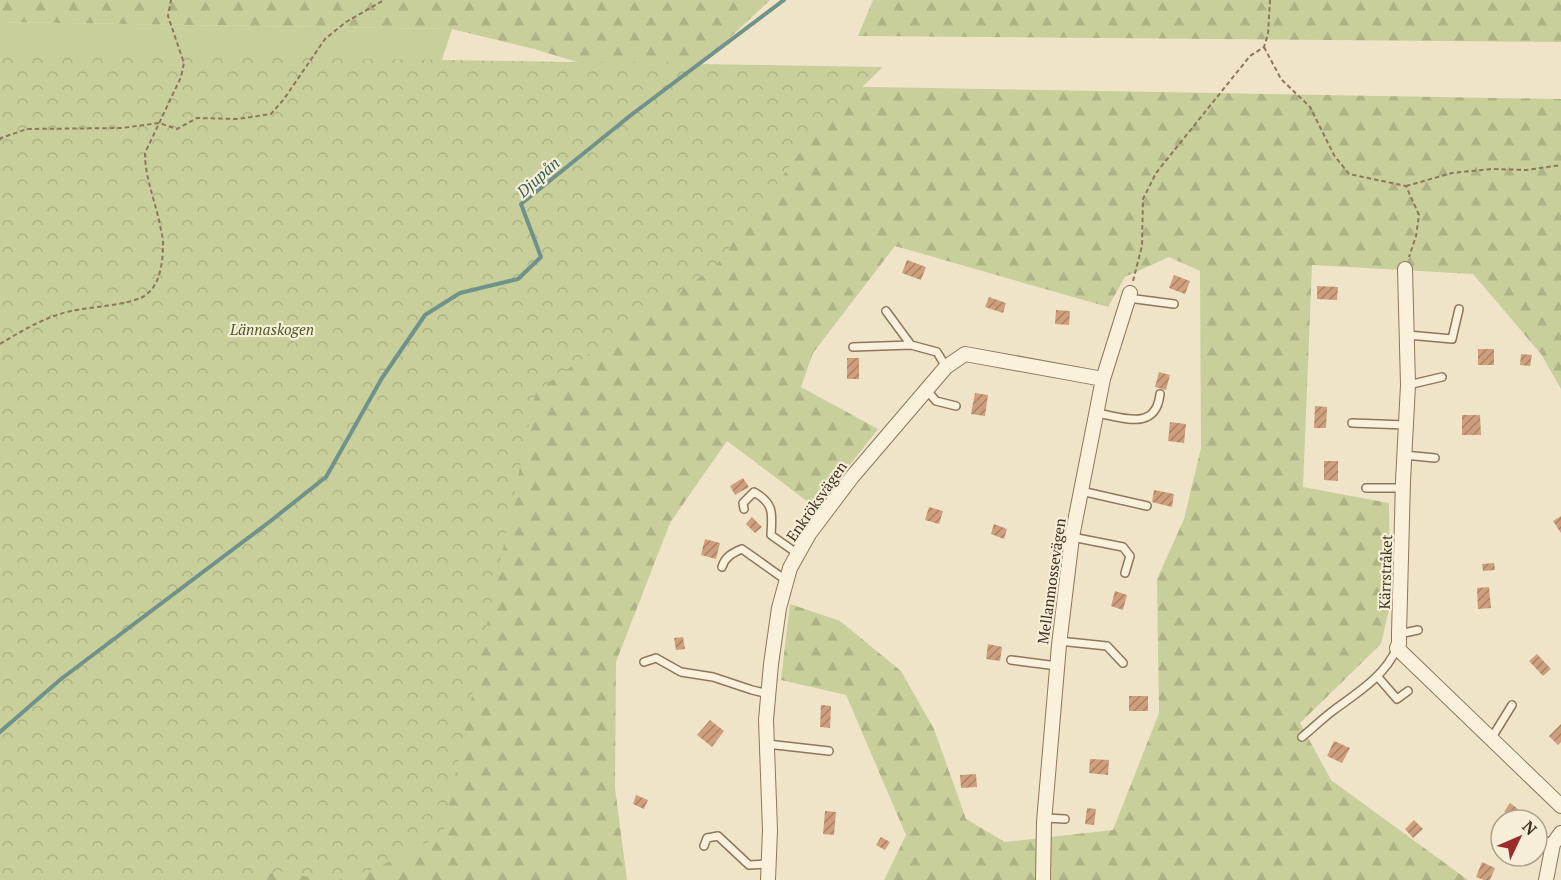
<svg xmlns="http://www.w3.org/2000/svg" width="1561" height="880" viewBox="0 0 1561 880" font-family="'PT Serif',serif">
<defs>
<pattern id="forest-firs" width="22" height="20" patternUnits="userSpaceOnUse" patternTransform="scale(1.5)"><rect width="22" height="20" fill="#c9cf9b"/><path d="M5 1l3.5 6h-7zM16 11l3.5 6h-7z" fill="#aeb285"/></pattern>
<pattern id="park-crowns" width="20" height="18" patternUnits="userSpaceOnUse" patternTransform="scale(1.5)"><rect width="20" height="18" fill="#c9cf9b"/><path d="M2 6a3 3 0 1 1 6 0M12 15a3 3 0 1 1 6 0" fill="none" stroke="#aeb285"/></pattern>
<pattern id="building-hatch" width="6" height="6" patternUnits="userSpaceOnUse" patternTransform="scale(1.5)"><rect width="6" height="6" fill="#cf9f7d"/><path d="M-1 1l2-2M0 6l6-6M5 7l2-2" fill="none" stroke="#a98266"/></pattern>
</defs>
<rect width="100%" height="100%" fill="#f0e4c8"/>
<!-- green -->
<path fill="#c9cf9b" d="M0,22l452,7 -14,43 -438,-3z"/>
<!-- forest -->
<path fill="url(#forest-firs)" d="M0,0h770l-97,91 -139,-42 -82,-20 -452,-7z
M873,0h688v42l-703,-6z
M815,86l746,13v290l-20,-35 -68,-80 -161,-9 -9,222 86,16 1,102 -9,39 -81,79 31,57 137,100h-584l22,-45 -60,-140 -65,-15 9,-76 50,17 61,50 33,58 32,90 39,23 108,-12 46,-117 -2,-134 27,-60 17,-71 -1,-177 -31,-14 -44,20 -17,30 -213,-61 -82,107 -12,34 77,42 -62,79 -89,-67 -57,82 -54,139 -1,126 12,92h-627z"/>
<!-- park -->
<path fill="url(#park-crowns)" d="M0,53l883,14 -67,64 -101,136 -179,124 -93,443 -68,35 -36,11h-14l-48,-9 -21,9h-256z"/>
<g fill="none" stroke-linecap="round" stroke-linejoin="round">
<!-- stream -->
<path stroke="#6f938a" stroke-width="4" d="M0,732l61,-53 207,-156 58,-46 56,-99 43,-63 35,-22 58,-14 23,-22 -20,-53 110,-89 153,-115"/>
</g>
<!-- building -->
<path fill="url(#building-hatch)" d="M907,260l19,7 -5,13 -19,-7z
M1174,275l16,6 -5,13 -16,-6z
M1317,286l21,1 -1,13 -20,-1z
M989,297l17,6 -3,10 -18,-6z
M1056,310l14,1 -1,14 -14,-1z
M1478,349h16v16h-16z
M1521,354l11,1 -2,11 -10,-1z
M847,358h12v21h-12z
M1159,372l11,3 -4,15 -11,-3z
M975,393l13,2 -3,21 -14,-2z
M1315,406l12,1 -1,21h-12z
M1462,415h18l1,20h-19z
M1170,422l16,2 -2,19 -16,-2z
M1324,461h14v20l-14,-1z
M743,478l6,9 -14,8 -5,-9z
M1154,490l20,4 -2,13 -20,-5z
M929,507l14,4 -4,13 -14,-4z
M1561,516v17l-8,-12z
M752,517l10,10 -7,6 -9,-9z
M994,524l13,5 -3,10 -13,-5z
M705,539l15,4 -4,16 -15,-4z
M1494,563l1,7 -12,1 -1,-7z
M1489,587l2,21 -13,1 -1,-21z
M1115,591l12,4 -4,15 -12,-4z
M683,637l2,12 -9,1 -2,-12z
M988,644l14,3 -2,14 -14,-2z
M1537,654l14,15 -8,7 -14,-15z
M1129,696h19v15h-19z
M821,705l10,1 -1,22 -10,-1z
M710,720l14,11 -12,16 -15,-12z
M1561,724v18l-3,3 -9,-9z
M1334,741l16,7 -8,15 -15,-7z
M1090,759l19,1 -1,15 -19,-2z
M976,774l1,13 -16,1 -1,-13z
M636,795l12,5 -4,9 -11,-5z
M1510,803l8,6 -5,8 -9,-5z
M1087,808l9,1 -2,16 -9,-1z
M825,811l11,1 -2,23 -11,-1z
M1414,820l9,9 -10,9 -8,-9z
M881,837l9,5 -5,8 -9,-5z
M1482,862l13,6 -5,12h-6l-8,-3z"/>
<g fill="none" stroke-linecap="round" stroke-linejoin="round">
<!-- lane casing -->
<g stroke="#8d765c" stroke-width="10">
<path id="lane" d="M1128,298l46,6
M886,311l25,34
M1408,335l44,4 7,-30
M853,347l58,-2 26,7 9,15
M1408,385l34,-8
M926,389l10,12 20,5
M1097,413c25,4 59,19 63,-19
M1352,423l54,2
M1404,455l31,3
M1366,488h37
M1081,491l66,15
M744,509l-1,-6 11,-11c21,12 18,22 17,43l27,19
M1072,537l51,10 7,9 -5,17
M722,567c3,-10 10,-14 20,-18l45,32
M1399,634l19,-4
M1059,641l48,5 16,17
M1011,660l46,6
M644,662l12,-4 25,14 32,5 39,13 17,4
M1377,676l20,23 11,-8
M1302,737c11,-9 21,-19 32,-27 24,-18 50,-33 63,-62
M1491,739l21,-34
M767,744l62,7
M1045,818l20,1
M1537,837l16,7
M704,846l3,-8 11,-2 31,29 20,-1"/>
</g>
<!-- street casing -->
<g stroke="#8d765c" stroke-width="16">
<path id="street" d="M1405,269l3,116 -5,96 -4,153v10l-2,4 164,158
M768,880l2,-50 -4,-110 5,-56 8,-56 11,-40 19,-34 43,-57 94,-110 19,-13 138,25
M1043,880l1,-58 15,-177 13,-108 31,-158 27,-86
M1546,880l7,-36 8,-11"/>
</g>
<!-- path -->
<path stroke="#8d765c" stroke-width="2" stroke-dasharray="4.5 3" stroke-linecap="butt" d="M1264,47l17,32 29,28 24,48 15,19 57,12 13,29 -3,21 -7,21
M0,140l1,-2 26,-9 95,-1 37,-5 18,6 20,-11 41,1 33,-5 13,-15 41,-60 21,-17 38,-22
M1406,186l46,-13 40,-4 35,1 34,-5
M1133,281l9,-35 1,-47 13,-26 94,-117 14,-9 4,-13 2,-34
M0,344c23,-14 45,-27 71,-33 17,-4 64,-6 76,-17 14,-11 16,-34 16,-51 0,-6 -2,-12 -3,-18 -5,-25 -15,-47 -15,-72l36,-76 3,-14 -16,-47 3,-16"/>
<!-- lane -->
<use href="#lane" stroke="#faf1dc" stroke-width="7"/>
<!-- street -->
<use href="#street" stroke="#faf1dc" stroke-width="14"/>
</g>
<g text-anchor="middle" dominant-baseline="central" stroke-width="4.5" stroke-linejoin="round" paint-order="stroke">
<!-- park labels -->
<g font-size="15" font-style="italic" fill="#4d5a26" stroke="#f7eed8">
<text x="272" y="329">Lännaskogen</text>
</g>
<!-- street labels -->
<g font-size="15" fill="#3d2e20" stroke="#f7eed8">
<text transform="translate(816 501) rotate(-55)">Enkröksvägen</text>
<text transform="translate(1385 572) rotate(-88)">Kärrstråket</text>
<text transform="translate(1051 581) rotate(-82)">Mellanmossevägen</text>
</g>
<!-- water labels -->
<g font-size="16" font-style="italic" fill="#2f5d5a" stroke="#f7eed8">
<text transform="translate(538 177) rotate(-42)">Djupån</text>
</g>
</g>
<!-- north arrow -->
<g transform="translate(1519 838) rotate(46)"><circle r="28" fill="#f7eed8" stroke="#ada18e" stroke-width="1.5"/>
<path d="M0-4.5L10 22L0 15L-10 22Z" fill="#9e2a2b"/>
<text y="-9" font-size="16" font-weight="bold" text-anchor="middle" fill="#3d2e20">N</text>
</g>
</svg>
